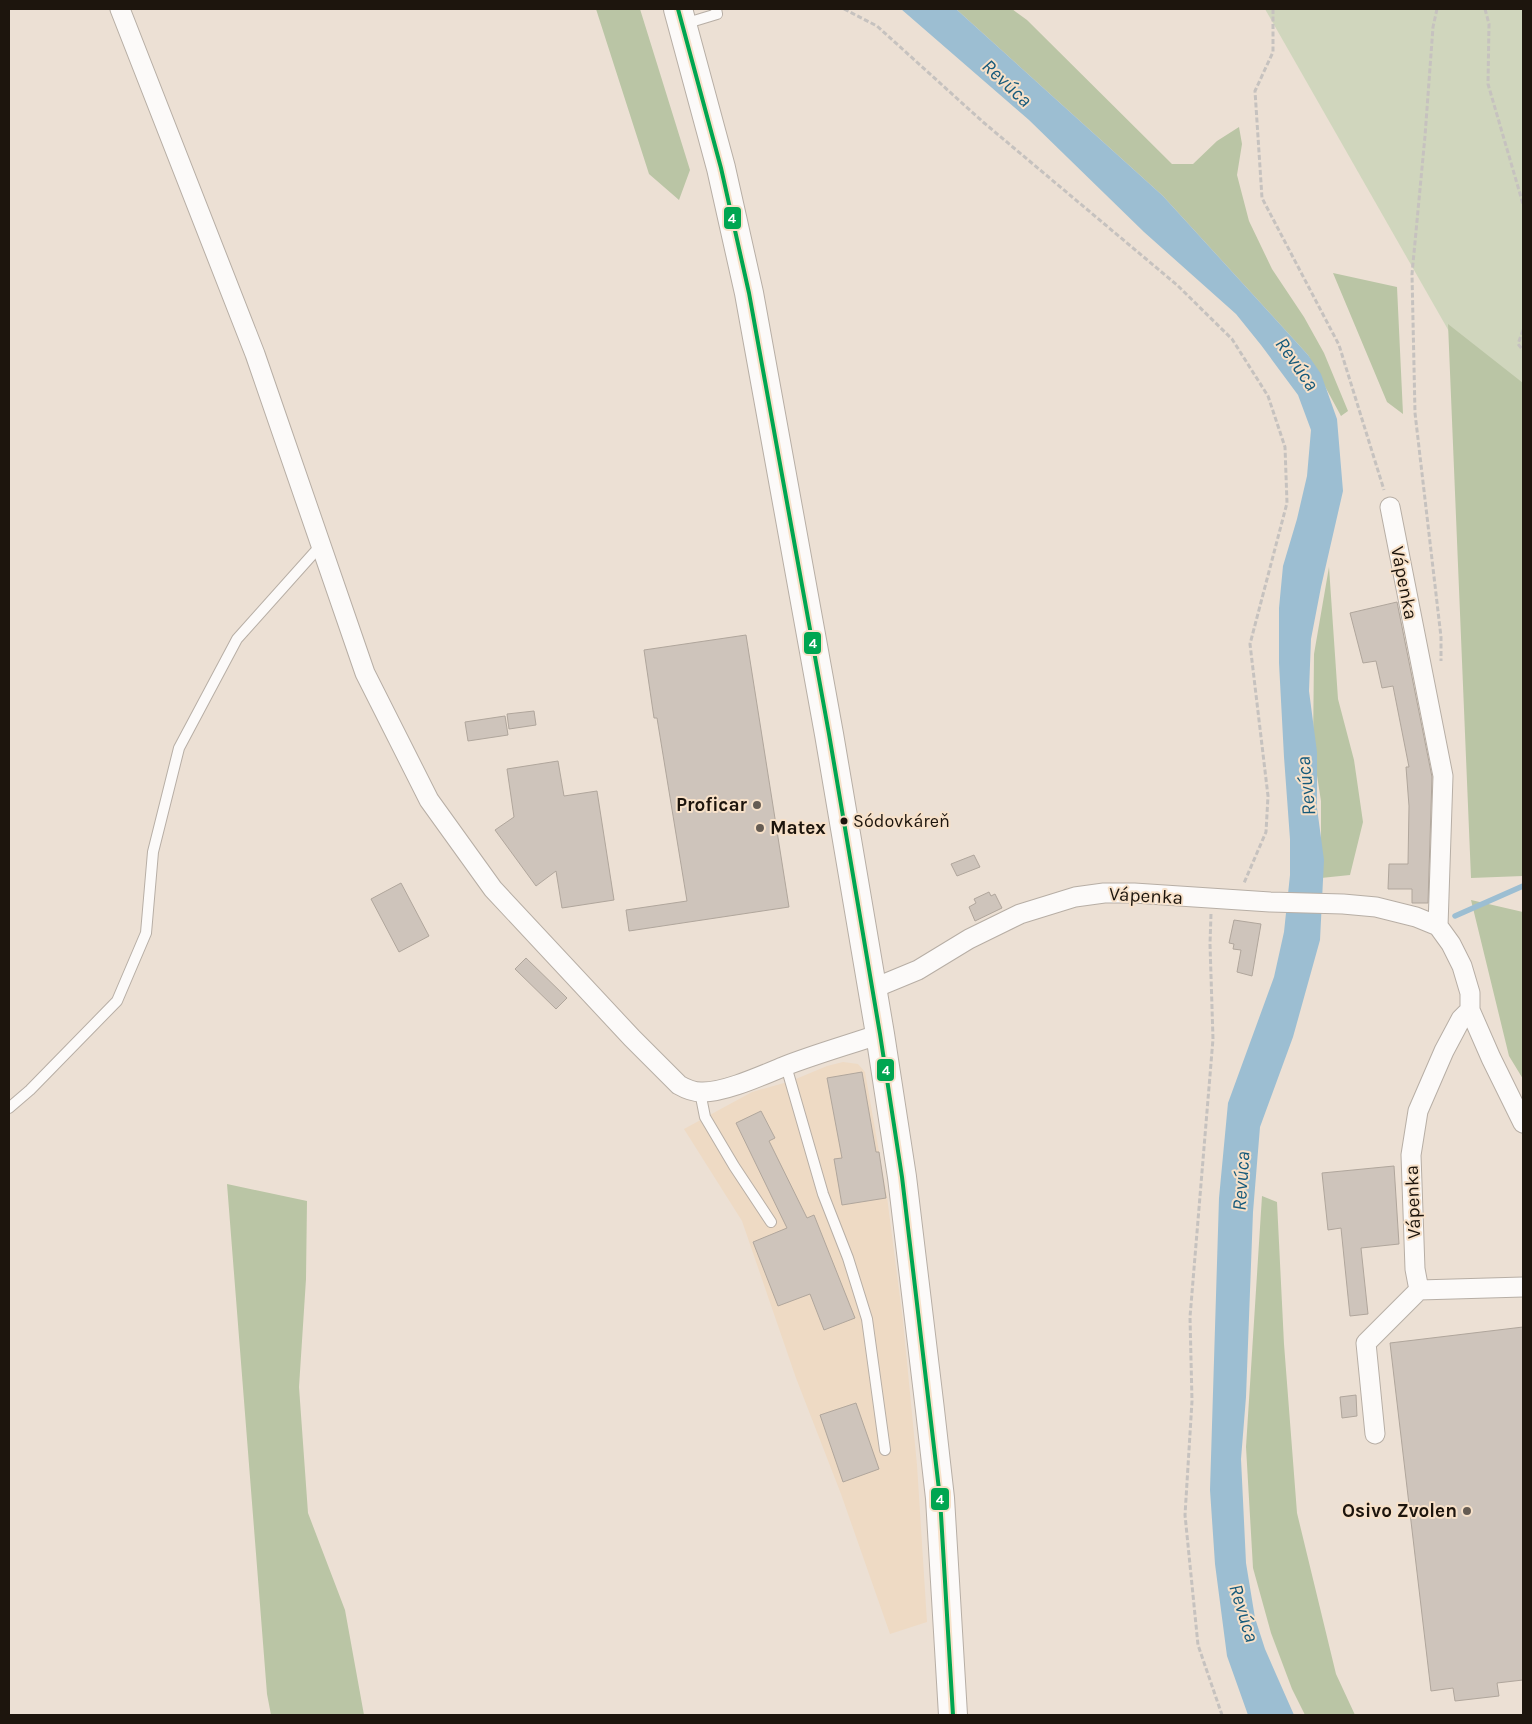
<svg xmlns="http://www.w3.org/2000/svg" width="1532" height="1724" viewBox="0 0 1532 1724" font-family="Karla,sans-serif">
<rect width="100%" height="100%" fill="#ece0d4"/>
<!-- built -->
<path fill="#eedac4" d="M843,1062l15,2 7,8 22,125 16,124 14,144 10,157 -37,12 -49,-140 -45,-116 -54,-157 -58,-92 68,-37 39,-11 36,-15z"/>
<!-- green -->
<path fill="#d0d6bd" d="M1265,9h258v452z"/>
<!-- forest -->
<path fill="#bac5a5" d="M596,9h44l50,161 -11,30 -30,-26z
M956,9h56l15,11 145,144h21l24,-23 22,-14 3,17 -5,31 12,46 23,48 32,48 20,36 24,58 -7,5 -33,-61 -145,-159z
M1333,273l64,14 6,127 -16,-12z
M1448,324l75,59v493l-52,2z
M1329,567l9,132 16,61 9,62 -13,53 -29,3v-77l-8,-51 1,-96z
M1471,900l52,12v167l-14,-23z
M227,1184l80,17 -1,78 -7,108 9,126 37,97 19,105h-93l-4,-21z
M1262,1196l15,6 7,142 13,169 39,161 19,41h-50l-13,-26 -21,-56 -18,-65 -7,-121z"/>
<!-- water -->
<path fill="#9cbed2" d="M901,9h55l207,187 145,159 13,19 16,45 6,72 -22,96 -10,52 -2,52 8,61v56l7,52 -4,80 -27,97 -33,90 -7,85 -7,185 -5,62 5,104 9,55 10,31 29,66h-46l-21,-59 -12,-92 -5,-74 9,-292 9,-95 46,-126 10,-45 6,-57v-36l-6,-82 -5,-94v-55l4,-42 14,-47 10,-43 4,-46 -13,-35 -37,-50 -25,-31 -92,-82 -115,-112z"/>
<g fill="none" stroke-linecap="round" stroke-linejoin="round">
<!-- stream -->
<path stroke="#9cbed2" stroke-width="5.5" d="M1455,916l68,-30"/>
</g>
<!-- building -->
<path fill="#cec4bb" stroke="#b0a69c" d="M1397,602l35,175 -4,126h-16v-14h-24l1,-25h19l1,-58 -3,-39h3l-16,-81 -11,2 -6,-27 -13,2 -13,-50z
M746,635l43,272 -160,24 -3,-21 61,-9 -30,-183h-3l-10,-68z
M534,711l2,14 -27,4 -2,-15z
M505,716l3,19 -40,6 -3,-19z
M558,761l6,35 33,-5 17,109 -52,8 -6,-37 -20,15 -41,-56 19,-13 -7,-48z
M974,855l6,12 -23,9 -6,-12z
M401,883l28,53 -30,16 -28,-53z
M989,892l2,4 4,-2 7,14 -27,13 -6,-14 7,-4 -2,-4z
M1234,920l27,4 -9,52 -15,-4 4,-22 -8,-1 1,-5 -5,-1z
M526,958l41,40 -11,11 -41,-40z
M862,1072l14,80h3l7,46 -44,7 -8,-46 8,-1 -15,-80z
M761,1111l14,27 -6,3 38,77 7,-3 41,103 -31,12 -14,-36 -32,12 -25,-64 34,-14 -51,-105z
M1394,1166l5,78 -38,4 7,66 -18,2 -9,-88 -13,2 -6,-57z
M1523,1327v353l-26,3 2,13 -44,5 -2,-13 -22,3 -41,-348z
M1356,1395l1,21 -15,2 -2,-21z
M856,1403l23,66 -36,13 -23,-67z"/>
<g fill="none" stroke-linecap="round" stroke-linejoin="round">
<!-- service casing -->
<g stroke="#b7aea5" stroke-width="12">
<path id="service" d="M684,24l33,-10 -1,-5
M786,1066l37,128 25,64 19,61 18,131
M700,1092l5,25 29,49 37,56
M9,1108l21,-18 87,-89 29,-68 7,-81 26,-104 58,-109 84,-94"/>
</g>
<!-- minor casing -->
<g stroke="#b7aea5" stroke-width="21">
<path id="minor" d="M120,9l135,345 110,319 64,127 64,89 139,149 47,47c7,4 14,7 22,7 23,1 62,-17 84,-26 31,-12 63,-21 95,-32
M1390,507l53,269 -5,150
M872,989l46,-19 51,-31 51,-25 55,-17 29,-4h30l136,9 73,2 33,3 40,10 22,9 13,18 11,22 8,27v17l21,48 32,65
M1419,1290l104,-3
M1375,1434l-9,-91 53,-53 -4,-21 -4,-114 7,-44 26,-60 17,-32 9,-9"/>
</g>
<!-- primary casing -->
<g stroke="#b7aea5" stroke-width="30">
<path id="primary" d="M678,9l43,159 28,125 80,441 51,300 22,143 28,233 10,88 13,217"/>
</g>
<!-- path -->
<path stroke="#c6c2bf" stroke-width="3" stroke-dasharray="5 2.5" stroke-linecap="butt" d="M844,9l33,17 106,96 194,163 55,54 36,57 17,51 2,56 -37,141 18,152 -2,36 -22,51
M1273,9v43l-18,39 7,107 77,147 45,145
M1437,9l-4,18 -8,109 -13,138 3,139 26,224v24
M1485,9l4,15 -1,60 35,120
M1523,330l-5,14 5,6
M1211,914l-1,30 3,95 -23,278 2,84 -7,114 13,130 24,70"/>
<!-- service -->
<use href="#service" stroke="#fcfaf9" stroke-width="10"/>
<!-- minor -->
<use href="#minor" stroke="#fcfaf9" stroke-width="19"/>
<!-- primary -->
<use href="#primary" stroke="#fcfaf9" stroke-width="28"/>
<!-- bus-1 casing -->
<g stroke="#f7e1c9" stroke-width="8">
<path id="bus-1" d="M678,9l43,159 28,125 80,441 51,300 22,143 38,321 13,217"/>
</g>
<!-- bus-1 -->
<use href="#bus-1" stroke="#00a651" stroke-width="4"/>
</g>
<!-- markers -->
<g fill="#655c53" stroke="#f7e1c9" stroke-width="2">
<circle cx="757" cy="805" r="5"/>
<circle cx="760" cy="828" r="5"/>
<circle cx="1467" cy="1511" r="5"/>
</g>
<circle fill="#1d150d" stroke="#f7e1c9" stroke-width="2" cx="844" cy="821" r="4.5"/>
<g text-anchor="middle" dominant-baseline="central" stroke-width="4" stroke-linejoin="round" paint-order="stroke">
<!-- bus labels -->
<g font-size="18" fill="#1d150d" stroke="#f7e1c9" text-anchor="start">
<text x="853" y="821">Sódovkáreň</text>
</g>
<!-- street labels -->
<g font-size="19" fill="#1d150d" stroke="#f7e1c9">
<text transform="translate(1404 583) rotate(79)">Vápenka</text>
<text transform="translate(1146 896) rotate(3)">Vápenka</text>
<text transform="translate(1413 1202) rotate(-92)">Vápenka</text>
</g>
<!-- poi labels -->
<g font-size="19" font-weight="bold" fill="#1d150d" stroke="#f7e1c9" text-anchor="end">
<text x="747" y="805">Proficar</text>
<text x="770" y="828" text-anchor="start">Matex</text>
<text x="1457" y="1511">Osivo Zvolen</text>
</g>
<!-- water labels -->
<g font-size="20" font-style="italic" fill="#165a7b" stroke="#f7e1c9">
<text transform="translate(1007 83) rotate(43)">Revúca</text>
<text transform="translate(1297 364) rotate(55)">Revúca</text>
<text transform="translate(1306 786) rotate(-96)">Revúca</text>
<text transform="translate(1241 1181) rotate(-86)">Revúca</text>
<text transform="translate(1244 1613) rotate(73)">Revúca</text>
</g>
</g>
<g stroke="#f7e1c9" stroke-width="2">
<rect x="723" y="206" width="19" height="24" rx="5" fill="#00a651"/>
<rect x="803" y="631" width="19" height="24" rx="5" fill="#00a651"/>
<rect x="876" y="1058" width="19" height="24" rx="5" fill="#00a651"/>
<rect x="930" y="1487" width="20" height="24" rx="5" fill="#00a651"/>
</g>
<g font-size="14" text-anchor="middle" font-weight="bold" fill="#fff">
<text x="732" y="223">4</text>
<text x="813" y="648">4</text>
<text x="886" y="1075">4</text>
<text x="940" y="1504">4</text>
</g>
<!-- border -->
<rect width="1532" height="1724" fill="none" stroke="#1d150d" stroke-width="20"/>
</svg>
